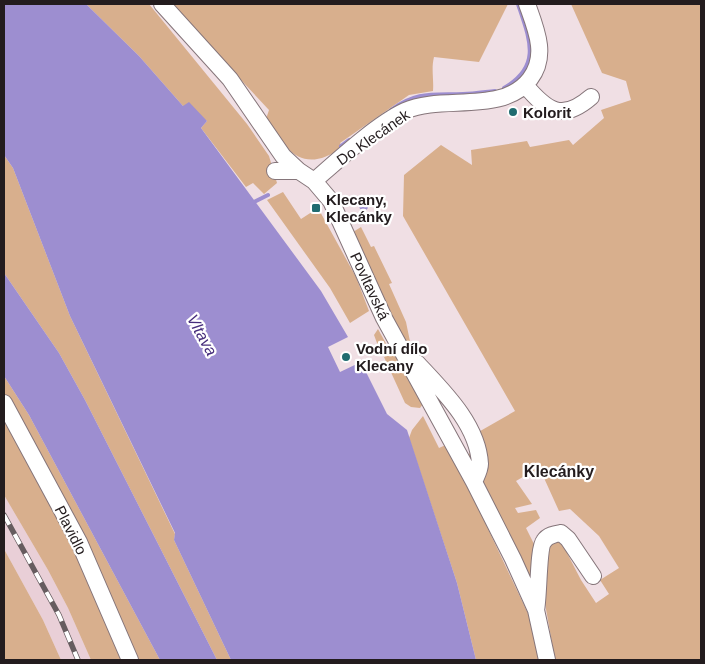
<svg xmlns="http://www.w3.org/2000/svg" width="705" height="664" viewBox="0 0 705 664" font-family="Helvetica,sans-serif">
<rect width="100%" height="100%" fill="#f0dfe4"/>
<!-- built -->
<path fill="#e9cfd7" d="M4,495l44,75 20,38 23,52h-30l-18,-40 -39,-71z"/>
<!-- green -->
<path fill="#d8af8d" d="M86,4h63l98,120 22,32 8,27 -13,11 -11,-11 -7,4 -45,-59 6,-7 -24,-15 -44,-50z
M170,4h338l-29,58 -45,-5c-3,12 0,22 -1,34l-24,4 -69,48 3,4c-40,28 -56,5 -77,-28l3,-9z
M571,4h130v656h-146l-11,-62v-50l14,-9 13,9 -4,5 14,27 15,23 13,-9 -9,-14 19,-12 -20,-32 -29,-27 -11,2 -15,-33 -11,-7 -17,10 16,23 -17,4 3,5 18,-3 4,8 -14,10 11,22 -1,43 -68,-138 4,-4 -8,-16 4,-3 7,2 40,-23 -112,-195 1,-41 37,-30 31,20 -1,-15 56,-9 3,6 39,-7 4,5 31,-27 -3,-8 30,-10 -5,-19 -24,-8z
M4,155l9,13 57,148 105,218 -1,6 57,120h-14l-132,-260 -26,-47 -55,-80z
M283,192l18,27 17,-11 38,69 13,34 -19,12 -20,-35 -63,-88z
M361,227l10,20 3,-1 18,37 -3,1 17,38 7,34 -13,-24 -47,-100z
M378,329l10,18 -8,4 -6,-16z
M391,353l8,1 24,50 -3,4 -9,-1 -6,-4 -21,-46z
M4,376l25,39 131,245h-22l-134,-262z
M4,415l74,138 49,107h-36l-23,-52 -20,-38 -44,-75z
M423,416l16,32 9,-4 84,178 8,38h-64l-19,-77 -48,-145 3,-8z
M4,549l39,71 18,40h-57z"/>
<!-- water -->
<path fill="#9d8ed0" d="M4,4h82l53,52 44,50 6,-4 18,19 -6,7 120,163 27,46 -20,10 12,25 21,-10 26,52 20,16 50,153 19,77h-245l-57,-120 1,-7 -105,-217 -57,-148 -9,-13z
M360,197l5,1 3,10 -3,3 -5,-2 -3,-9z
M4,273l55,80 26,47 132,260h-57l-131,-245 -25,-39z"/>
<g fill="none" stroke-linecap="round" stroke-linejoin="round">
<!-- stream -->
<path stroke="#9d8ed0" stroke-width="4" d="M504,88c38,-22 26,-48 14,-84
M391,110c26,-19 42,-15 72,-16 11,0 22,-2 32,-3
M341,146l8,-6
M252,203l16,-8"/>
<!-- minor casing -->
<g stroke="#85757a" stroke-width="18">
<path id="minor" d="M162,4l68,75 53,77 16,15 15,10 17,20 53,117 90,164 39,77 23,51 11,50
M525,85c22,26 37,37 66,12
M275,171h24
M314,181c24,-21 63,-57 91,-70 37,-17 98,4 125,-32 18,-23 6,-50 -3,-75
M413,365l4,-2c25,27 61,61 63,101 0,6 -4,13 -6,18
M4,403l75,139 51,118
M536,610c3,-14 2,-62 8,-69 4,-6 11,-7 17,-8l7,6 25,37"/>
</g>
<!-- minor -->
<use href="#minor" stroke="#fff" stroke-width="16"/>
<!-- rail casing -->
<g stroke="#665c5f" stroke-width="5.5">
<path id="rail" d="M4,515l55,100 19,45"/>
</g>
<!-- rail -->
<use href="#rail" stroke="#fff" stroke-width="4" stroke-dasharray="11" stroke-linecap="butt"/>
</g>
<!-- markers -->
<g fill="#206c70" stroke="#fff" stroke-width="2">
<circle cx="513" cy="112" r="5"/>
<rect x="311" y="203" width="10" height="10" rx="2.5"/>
<circle cx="346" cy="357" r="5"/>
</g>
<g text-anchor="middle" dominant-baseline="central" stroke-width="4.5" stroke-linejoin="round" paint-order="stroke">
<!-- poi labels -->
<g font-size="15" font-weight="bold" fill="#231c1e" stroke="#fff" text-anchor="start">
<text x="523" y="112">Kolorit</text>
<text x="326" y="199">Klecany,<tspan x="326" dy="17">Klecánky</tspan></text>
<text x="356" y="348">Vodní dílo<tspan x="356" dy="17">Klecany</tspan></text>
</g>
<!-- street labels -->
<g font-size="15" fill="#231c1e" stroke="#fff">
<text transform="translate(373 137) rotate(-35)">Do Klecánek</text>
<text transform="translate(370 286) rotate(65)">Povltavská</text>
<text transform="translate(71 530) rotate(63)">Plavidlo</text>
</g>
<!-- water labels -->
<g font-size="16" font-style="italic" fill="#472e7c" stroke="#fff">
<text transform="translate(202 335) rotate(61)">Vltava</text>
</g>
<!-- neighbourhood labels -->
<g font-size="16" font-weight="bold" fill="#231c1e" stroke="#fff">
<text x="559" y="471">Klecánky</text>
</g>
</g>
<!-- border -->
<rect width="705" height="664" fill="none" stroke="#231c1e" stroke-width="10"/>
</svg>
